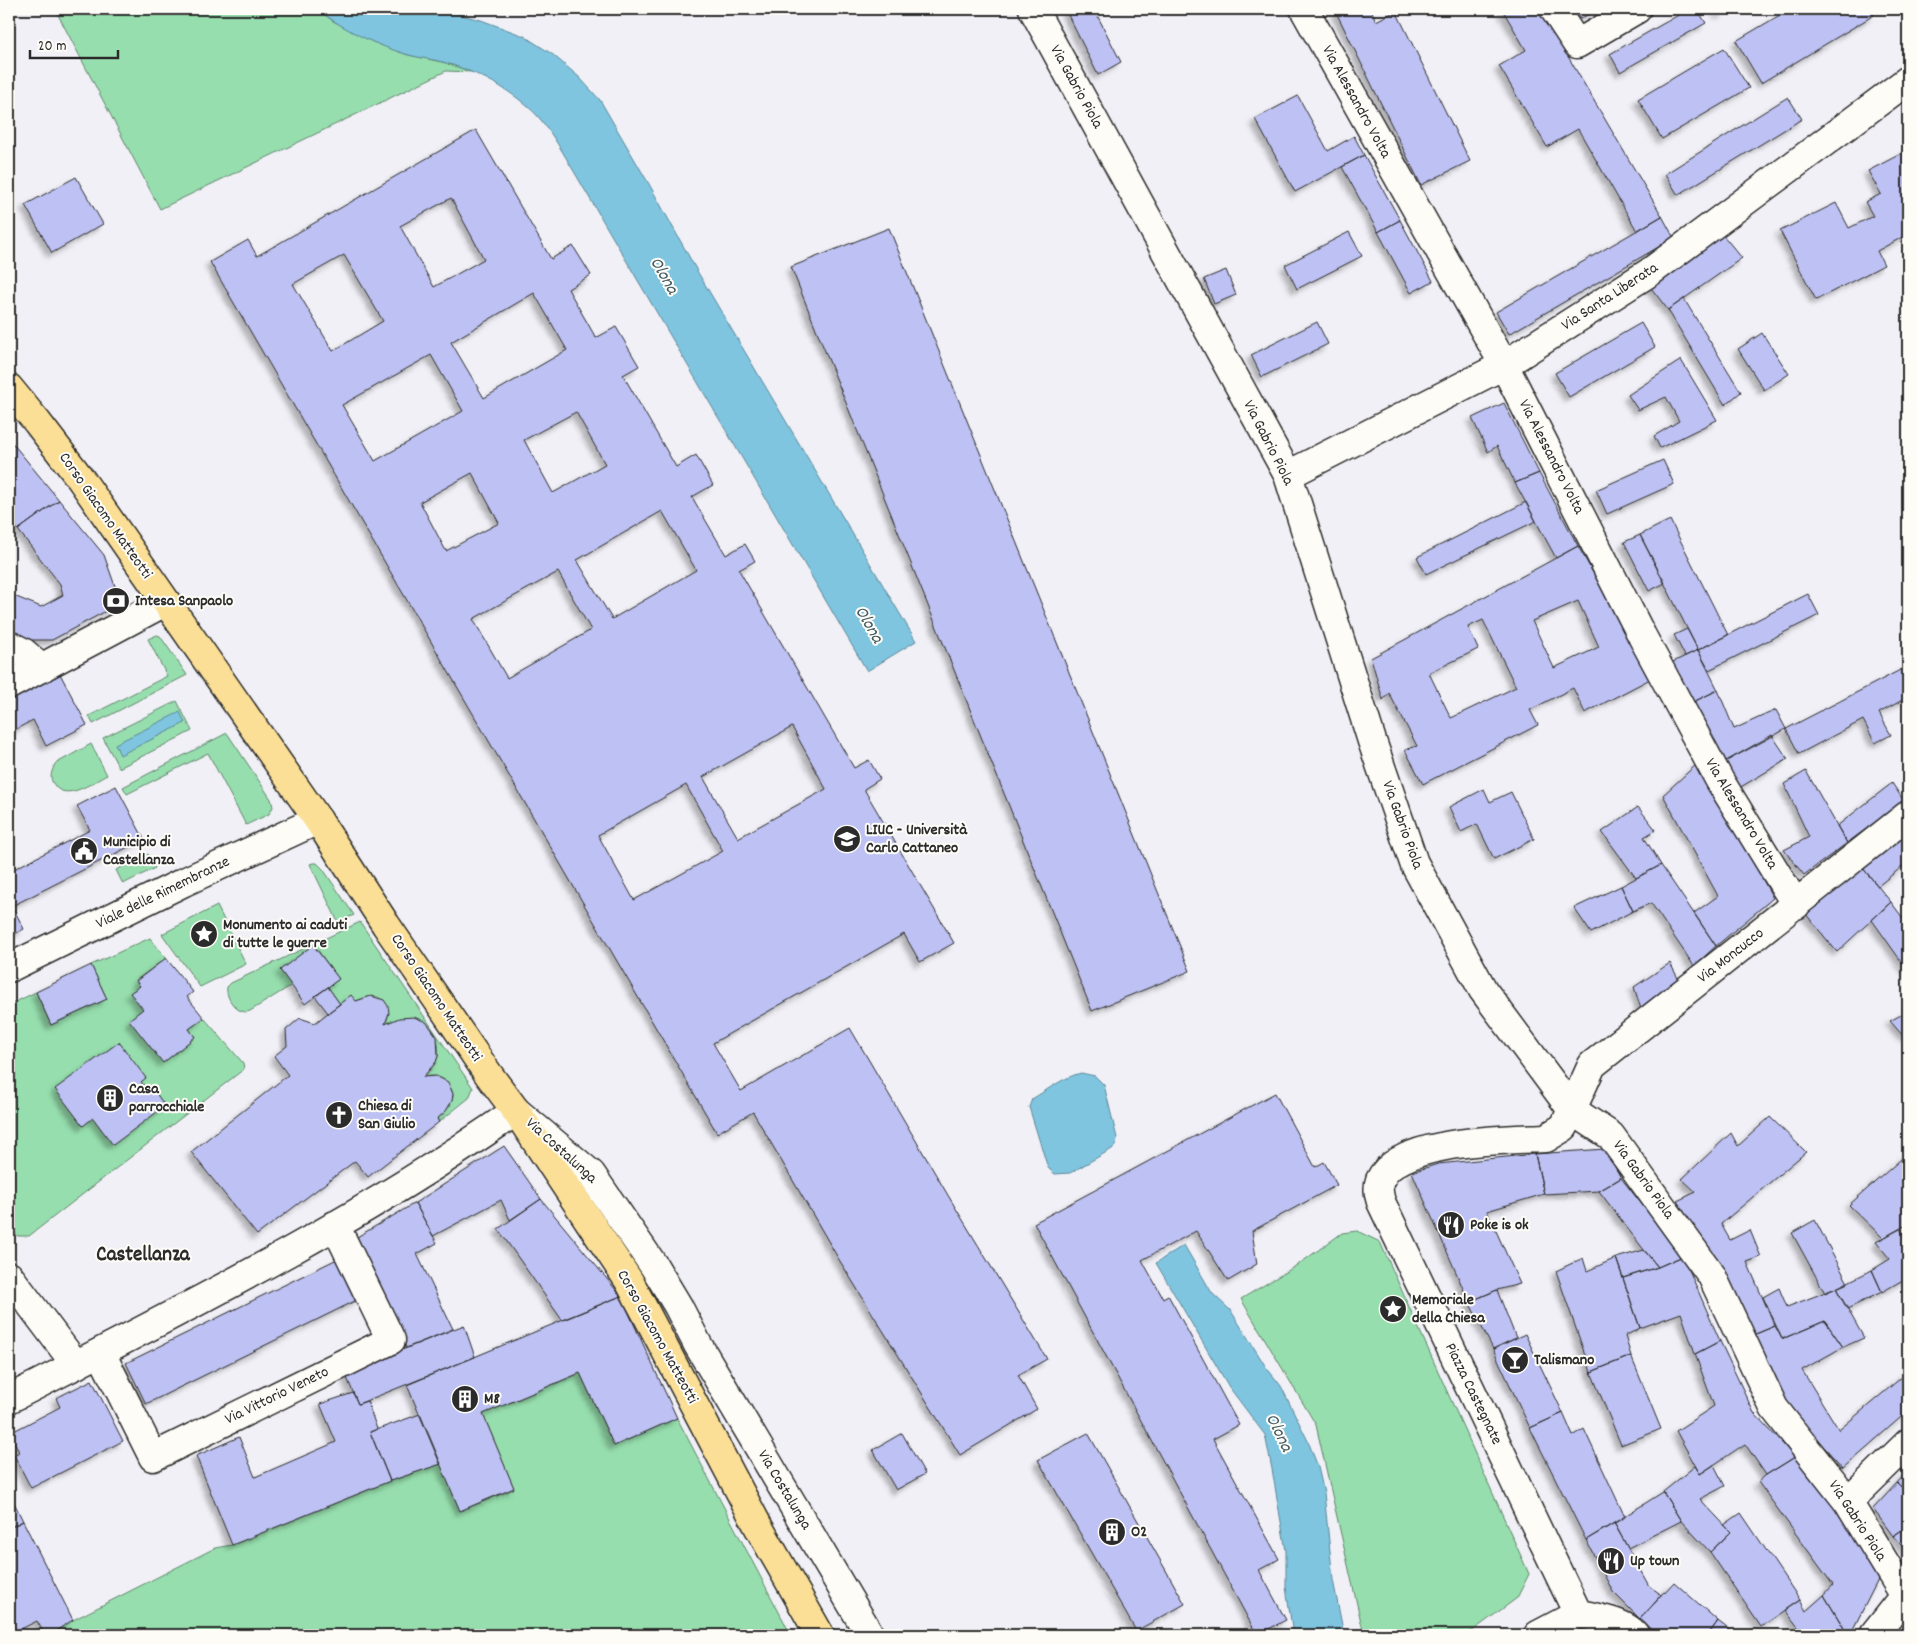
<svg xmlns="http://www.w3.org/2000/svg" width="1917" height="1644" viewBox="0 0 1917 1644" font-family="Dekko,sans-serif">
<defs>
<filter id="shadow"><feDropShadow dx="-4.5" dy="4.5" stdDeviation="2.5" flood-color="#0004"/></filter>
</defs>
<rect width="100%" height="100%" fill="#f0f0f6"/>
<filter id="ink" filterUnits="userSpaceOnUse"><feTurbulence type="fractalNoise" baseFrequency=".02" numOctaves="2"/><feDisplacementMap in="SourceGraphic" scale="10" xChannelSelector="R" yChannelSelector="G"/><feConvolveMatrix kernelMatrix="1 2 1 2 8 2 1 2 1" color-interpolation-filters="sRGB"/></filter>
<g filter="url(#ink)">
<!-- green -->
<path fill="#96dead" stroke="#60846c" d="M55,9h262l16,12 40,21 35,13 34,7 30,10 -26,-1 -286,138z
M157,635l3,1 27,39 -94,49 -4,-8 78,-40 -19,-37z
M177,701l15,30 -73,37 -16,-30z
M227,733l44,66 2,8 -4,7 -23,11 -38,-72 -81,41 -4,-7z
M91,744l16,31c-14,7 -43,29 -54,8 -4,-6 -1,-12 2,-19z
M148,854l7,14 -32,16 -7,-14z
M313,863h4l6,6 31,46 -16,7 -28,-58z
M217,906l29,58 -46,23 -38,-53z
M360,922l113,166 -4,10 -30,24 -2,-3 13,-13 3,-12c-4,-15 -15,-20 -30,-17 5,-4 10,-9 13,-15 3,-6 3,-13 2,-19 -5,-27 -33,-30 -53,-19 4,-7 4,-11 1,-18 -6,-15 -19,-9 -30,-5 -5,1 -11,2 -16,3l-12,-17 11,-8 -25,-34 -34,25 12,15 -42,26c-12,5 -25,-13 -23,-24l4,-4z
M150,938l16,20 -30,22 4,6 -9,7 12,16 20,54 32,-26 -6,-8 15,-11 39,45 1,6 -215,167h-11l-9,-6v-225l27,-13 15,33 56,-26 -16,-34z
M1357,1231l23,11 149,332 -12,24 -50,37h-103l-48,-210 -75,-126 58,-35 43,-31z
M580,1373l34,73 63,-28 114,217h-742l24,-15 142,-72 17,-3 158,-64 51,-17 19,47 54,-22 -31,-75z"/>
<!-- water -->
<path fill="#7fc5e0" stroke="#5d8798" d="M317,9h121l43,11 43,16 28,18 27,23 21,23 18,31 31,53 48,87 219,370 -49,30 -305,-520c-10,-16 -20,-33 -35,-45 -24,-21 -53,-35 -84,-44 -11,-3 -23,-4 -34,-7 -32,-9 -65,-25 -92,-46z
M180,712l5,11 -65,32 -5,-11z
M1081,1073l14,3 9,9 13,53 -1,7 -4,4 -42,24 -15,1 -6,-5 -3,-7 -17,-55 3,-8c15,-9 32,-22 49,-26z
M1184,1245l28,48 19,18 35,56 15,19 27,55 10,26 6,26 9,87 11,55h-51l-7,-48v-36l-14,-82 -7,-34 -36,-48 -73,-124z"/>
<!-- building -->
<path fill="#bdc1f3" stroke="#2b2b2b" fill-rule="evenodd" filter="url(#shadow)" d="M1065,9h29l27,53 -23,13z
M1337,9h34l5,12 20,-10 74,150 -49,24 -86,-175z
M1502,9h38l122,207 -25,15 -59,-102 -31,18 -48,-81 27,-16z
M1573,9h24l-17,10z
M1689,9h8l9,14 -86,49 -10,-18z
M1716,9h12l-8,5z
M1790,9h80l4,6 -113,68 -25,-42z
M1724,48l25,40 -87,51 -24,-40z
M1298,96l30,55 26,-15 10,19 -69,37 -40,-73z
M1788,97l14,22 -124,76 -13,-21z
M476,130l75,129 22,-13 18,29 -23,14 28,49 20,-11 23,39 -16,9 53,92 20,-12 17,30 -21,12 34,58 19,-11 10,17 -16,9 115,198 15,-8 11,19 -16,10 90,154 -34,19 -16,-28 -191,109 28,48 109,-63 99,169 98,162 -29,16 19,34 -77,46 -122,-197 -85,-146 -36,21 -507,-871 38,-22 9,16zM451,198l33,61 -50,28 -34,-61zM344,255l39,66 -50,30 -40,-67zM534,293l33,57 -83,48 -33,-56zM431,355l32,56 -88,50 -33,-56zM576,412l29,52 -52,29 -29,-53zM472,473l27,50 -53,28 -26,-49zM662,511l34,59 -84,49 -35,-59zM558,572l33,58 -84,48 -34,-59zM792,727l34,62 -88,49 -35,-61zM686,785l37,66 -89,49 -36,-65z
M1908,150v84l-31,17 7,14 -68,35 -36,-69 56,-28 13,25 24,-12 -8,-14 16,-8 -13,-23z
M1364,155l36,65 -22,12 -36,-65z
M76,177l27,47 -51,29 -27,-48z
M1662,216l12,22 -165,96 -13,-22z
M1400,220l33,61 -22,12 -33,-61z
M889,228l301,743 -98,40 -301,-744z
M1349,232l13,24 -65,33 -12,-24z
M1722,234l20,24 -74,52 -20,-26z
M1226,270l10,25 -22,9 -10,-25z
M1684,299l57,93 -16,13 -57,-95z
M1317,322l11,22 -66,33 -11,-22z
M1641,323l14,24 -86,50 -14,-24z
M1762,333l27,41 -25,16 -26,-41z
M1681,360l36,60 -57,28 -6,-12 25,-15 -13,-24 -28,13 -10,-15z
M1504,403l35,70 -24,10 -18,-37 -9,6 -16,-34z
M9,439l50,61 -41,30 -9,-11z
M1663,460l11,24 -67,30 -11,-24z
M1539,473l39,73 -22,12 -41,-75z
M59,500l45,55 17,48 -69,37h-29l-14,-6v-40l32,13 22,-12 -3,-11 -42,-54z
M1526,502l10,19 -110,53 -9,-17z
M1670,520l58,115 -30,15 -58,-115z
M1640,535l25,48 -16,8 -25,-49z
M1578,546l74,132 -67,35 -12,-25 -43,22 8,15 -115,59 -18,-34 12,-4 -28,-53 -6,7 -12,-42zM1578,601l21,46 -45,21 -22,-47zM1483,620l33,67 -65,31 -22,-45 49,-24 -10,-22z
M1808,594l11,21 -110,55 -11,-20z
M1687,629l11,21 -13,6 -11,-21z
M1698,650l20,40 -29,14 -20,-40z
M1908,666v11l-4,-9z
M1904,668l4,9v20l-29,16 12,22 -16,8 -12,-23 -64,34 -13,-25z
M58,670l29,55 -41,21 -13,-26 -24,13v-38z
M1718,690l16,39 42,-19 10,19 -65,35 -32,-60z
M1772,735l16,24 -49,29 -18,-24z
M1698,763l75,135 -57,48 -22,-33 24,-17 -55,-101z
M1806,771l41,72 -43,32 -20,-25 25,-13 -25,-53z
M1892,783l12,18 -57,42 -10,-17z
M116,786l28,53 -132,67 12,23 -15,8v-73l3,6 78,-40 -13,-24z
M1484,789l6,13 21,-10 23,47 -40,20 -17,-35 -16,8 -12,-25z
M1638,807l18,23 -12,7 17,28 -25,13 -34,-46z
M1908,829v33l-30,24 -17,-20z
M1661,865l55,81 -22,20 -43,-63 -18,8 -12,-25z
M1861,866l30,36 -54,50 -32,-39z
M1621,886l12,25 -42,22 -17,-25z
M1891,902l17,23v46l-36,-51z
M313,945l26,34 -34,25 -25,-34z
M166,958l27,34 -6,5 17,21 -15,11 6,8 -32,26 -34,-43 14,-11 -13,-16 10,-7 -4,-5z
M1670,963l10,19 -38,30 -8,-25z
M91,965l16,34 -56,26 -15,-33z
M328,987l12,17 -12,9 -13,-17z
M351,995l5,6 15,-5 13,4 4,6 1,7 -4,11 14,-6 15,-1 12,5 4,5 7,10 1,19 -2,6 -13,15 13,-1 12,6 5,12 -1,7 -6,10 -9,8 2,3 -71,55 -13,-16 -98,74 -66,-83 97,-77 -14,-19 13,-10 -1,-16 14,-12 15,5z
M1908,1011v23l-4,3 -14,-16z
M119,1042l27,36 -5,4 6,7 4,-3 14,20 -52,39 -20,-27 -10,8 -28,-37z
M1275,1093l40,74 9,-5 13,23 -85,46 5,33 -29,17 -32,-50 -54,29 21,38 5,-3 71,130 -26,14 66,120 -20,11 27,50 -29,15 -223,-412z
M1770,1117l36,35 -85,72 9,16 20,-10 11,27 -14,5 28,64 -24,10 -22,-55 -52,-80 19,-9 -14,-13 49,-46 7,13z
M504,1146l37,53 -31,21 -9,-20 -68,36 -18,-33z
M1605,1149l16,29 -22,13 -55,3 -9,-40z
M1908,1153v71l-25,14 -34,-33z
M1535,1154l9,40 -57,17 33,73 -23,6 -28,12 -57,-130 26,-8z
M1621,1178l62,78 -25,11 -14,-17 -45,-59z
M541,1199l80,97 -59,24 -64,-91z
M415,1203l22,40 -20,11 36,75 -47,19 -49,-111z
M1815,1220l33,63 -23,10 -33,-60z
M1900,1229l8,10v38l-26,15 -10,-22 18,-11 -14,-17z
M1644,1250l14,17 -35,11 -7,-20z
M1683,1256l37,85 -25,13 -14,-41 -41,15 -17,-50 35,-11z
M1583,1258l4,13 29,-13 24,70 -15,8 6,20 -40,16 -35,-101z
M337,1259l20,41 -211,104 -20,-41z
M1872,1270l10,22 -35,17 -11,-21z
M1779,1288l8,19 49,-19 28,50 -21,9 -18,-26 -43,18 -19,-42z
M1497,1290l19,48 -23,11 -24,-47z
M621,1296l56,122 -63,28 -34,-73 -97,41 31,74 -54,23 -53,-126z
M1825,1321l18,26 -41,23 37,60 69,-58v39l-65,57 -62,-69 -30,-63 24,-10 7,13z
M464,1325l11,32 -117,47 -13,-31z
M1525,1334l38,79 -33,15 -37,-79z
M1720,1341l34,72 41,44 -29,18 -21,-31 -45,30 -24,-43 38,-25 -19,-52z
M1631,1356l30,73 -40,16 -30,-73z
M92,1380l31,61 -92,47 -17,-33 5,-3 -9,-19 50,-26 -4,-9z
M353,1393l5,11 9,-3 10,28 -7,3 20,49 -158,64 -36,-89 43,-19 16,40 81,-35 -16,-38z
M1563,1413l10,23 11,-7 41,88 -39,23 -56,-112z
M420,1414l21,50 -51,17 -20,-49z
M902,1433l23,41 -29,16 -23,-40z
M1088,1433l97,171 -49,27 -98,-171z
M1795,1457l38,49 46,72 -29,57h-2l-24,-40 9,-10 -75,-103 8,-7z
M1714,1465l11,21 -25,13 31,33 -21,20 -29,-31 -18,-29 32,-26 5,8z
M1908,1471v22l-11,-10z
M1897,1483l11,10v33l-15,10 -20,-27z
M9,1492l14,29 -14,7z
M1663,1492l18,29 -53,27 -14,-25z
M1741,1513l59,87 -39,27 -51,-75 21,-20 -7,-7z
M23,1521l50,99 -24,15h-4l-8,-14 -28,14v-107z
M1614,1523l35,63 13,9 -22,24 -27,-27 -27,-52z
M1908,1526v27l-15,-17z
M1674,1582l44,39 -10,14h-51l-17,-16z
M1824,1595l24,40h-44l-19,-25 15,-10 6,11z
M1718,1621l18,14h-28z"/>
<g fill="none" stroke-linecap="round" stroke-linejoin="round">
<!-- street casing -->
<g stroke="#2b2b2b" stroke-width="31">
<path id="street" d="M1033,9l255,466 84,266 42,122 69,127 89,120 39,26 101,140 62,132 74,94 57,94 3,2
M1304,9l200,356 138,271 78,145 76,124
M1554,9l23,35 60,-35
M1288,475l216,-110 146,-93 258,-192
M9,645l14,7 19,16
M9,685l156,-83
M9,968l175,-86 134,-62
M9,1276l67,89
M101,1353l52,104 238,-117 -56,-115
M9,1399c173,-89 348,-176 507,-288l75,63 63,92 24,40 20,39 172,290
M1848,1502l60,-59
M1538,1635l40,-21
M1635,1635c-10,-13 -41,-18 -57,-21l-197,-412c-2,-7 -4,-14 -1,-22 18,-41 128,-40 166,-42l18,-11 28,-62 316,-250
M1874,1635l31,-39"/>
</g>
<!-- primary casing -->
<g stroke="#2b2b2b" stroke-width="31">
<path id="primary" d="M9,388l28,34 43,56 238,342 68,105 103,150 27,36 113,170 129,245 62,109"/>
</g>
<!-- street -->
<use href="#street" stroke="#fdfcf7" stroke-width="28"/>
<!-- primary -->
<use href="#primary" stroke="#fbdf96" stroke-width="28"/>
</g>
</g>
<!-- icons -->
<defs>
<g id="bank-disc" transform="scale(1.4375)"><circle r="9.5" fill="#2b2b2b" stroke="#fdfcf7"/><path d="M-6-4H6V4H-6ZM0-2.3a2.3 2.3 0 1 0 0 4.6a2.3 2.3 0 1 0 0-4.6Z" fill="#fff"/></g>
<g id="university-disc" transform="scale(1.4375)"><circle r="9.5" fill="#2b2b2b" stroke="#fdfcf7"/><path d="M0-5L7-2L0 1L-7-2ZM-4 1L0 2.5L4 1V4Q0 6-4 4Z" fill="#fff"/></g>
<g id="civic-disc" transform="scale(1.4375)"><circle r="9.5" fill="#2b2b2b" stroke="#fdfcf7"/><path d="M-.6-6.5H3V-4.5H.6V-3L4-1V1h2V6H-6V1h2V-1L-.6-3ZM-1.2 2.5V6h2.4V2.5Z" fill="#fff"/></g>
<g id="sight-disc" transform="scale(1.4375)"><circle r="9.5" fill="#2b2b2b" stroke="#fdfcf7"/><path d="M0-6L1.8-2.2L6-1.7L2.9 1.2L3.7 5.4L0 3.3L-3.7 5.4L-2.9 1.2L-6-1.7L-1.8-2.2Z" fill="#fff"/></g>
<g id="building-disc" transform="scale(1.4375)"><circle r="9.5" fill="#2b2b2b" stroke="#fdfcf7"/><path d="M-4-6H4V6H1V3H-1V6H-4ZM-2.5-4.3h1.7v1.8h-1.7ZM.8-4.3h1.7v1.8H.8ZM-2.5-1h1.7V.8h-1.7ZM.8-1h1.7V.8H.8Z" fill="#fff"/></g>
<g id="church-disc" transform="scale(1.4375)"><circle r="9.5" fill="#2b2b2b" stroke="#fdfcf7"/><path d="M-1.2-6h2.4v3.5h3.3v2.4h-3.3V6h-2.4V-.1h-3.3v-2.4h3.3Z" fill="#fff"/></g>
<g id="restaurant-disc" transform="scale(1.4375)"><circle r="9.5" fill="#2b2b2b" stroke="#fdfcf7"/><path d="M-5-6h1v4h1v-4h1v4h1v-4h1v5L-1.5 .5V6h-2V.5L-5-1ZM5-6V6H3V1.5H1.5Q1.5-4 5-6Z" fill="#fff"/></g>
<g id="bar-disc" transform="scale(1.4375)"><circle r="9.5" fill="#2b2b2b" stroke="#fdfcf7"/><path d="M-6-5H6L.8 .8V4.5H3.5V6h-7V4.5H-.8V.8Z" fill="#fff"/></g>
</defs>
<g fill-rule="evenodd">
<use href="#bank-disc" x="116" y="601"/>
<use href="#university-disc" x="847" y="839"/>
<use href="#civic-disc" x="84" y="851"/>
<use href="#sight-disc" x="204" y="934"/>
<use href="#building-disc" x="110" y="1098"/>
<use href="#church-disc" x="339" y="1115"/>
<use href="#restaurant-disc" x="1451" y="1225"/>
<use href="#sight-disc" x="1393" y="1309"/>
<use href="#bar-disc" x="1515" y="1360"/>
<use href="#building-disc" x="465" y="1399"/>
<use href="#building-disc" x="1112" y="1532"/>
<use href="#restaurant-disc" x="1611" y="1561"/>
</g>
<g text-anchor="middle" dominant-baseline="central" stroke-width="4" stroke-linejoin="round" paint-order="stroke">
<!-- street labels -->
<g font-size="16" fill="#2b2b2b" stroke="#fdfcf7">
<text transform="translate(1076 87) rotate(61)">Via Gabrio Piola</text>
<text transform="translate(1356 102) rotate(61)">Via Alessandro Volta</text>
<text transform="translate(1610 297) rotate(-33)">Via Santa Liberata</text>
<text transform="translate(1268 443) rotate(63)">Via Gabrio Piola</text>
<text transform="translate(1551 457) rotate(63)">Via Alessandro Volta</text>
<text transform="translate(105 516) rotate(55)">Corso Giacomo Matteotti</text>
<text transform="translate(1741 814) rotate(59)">Via Alessandro Volta</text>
<text transform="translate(1402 825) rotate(70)">Via Gabrio Piola</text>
<text transform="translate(163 893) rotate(-26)">Viale delle Rimembranze</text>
<text transform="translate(1731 956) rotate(-38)">Via Moncucco</text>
<text transform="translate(436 998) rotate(56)">Corso Giacomo Matteotti</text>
<text transform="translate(561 1151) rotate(42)">Via Costalunga</text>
<text transform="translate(1643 1180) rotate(54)">Via Gabrio Piola</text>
<text transform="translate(657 1337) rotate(61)">Corso Giacomo Matteotti</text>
<text transform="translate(1473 1394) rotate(64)">Piazza Castegnate</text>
<text transform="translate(277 1396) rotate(-26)">Via Vittorio Veneto</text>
<text transform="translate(784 1490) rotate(59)">Via Costalunga</text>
<text transform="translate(1857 1521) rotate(57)">Via Gabrio Piola</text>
</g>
<!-- poi labels -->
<g font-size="16" font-weight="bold" fill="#2b2b2b" stroke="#fdfcf7" text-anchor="start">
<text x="135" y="601">Intesa Sanpaolo</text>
<text x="866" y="830">LIUC - Università<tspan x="866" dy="18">Carlo Cattaneo</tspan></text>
<text x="103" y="842">Municipio di<tspan x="103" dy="18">Castellanza</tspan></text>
<text x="223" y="925">Monumento ai caduti<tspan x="223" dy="18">di tutte le guerre</tspan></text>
<text x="129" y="1089">Casa<tspan x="129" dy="18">parrocchiale</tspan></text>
<text x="358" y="1106">Chiesa di<tspan x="358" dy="18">San Giulio</tspan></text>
<text x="1470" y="1225">Poke is ok</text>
<text x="1412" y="1300">Memoriale<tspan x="1412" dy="18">della Chiesa</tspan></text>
<text x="1534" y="1360">Talismano</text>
<text x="484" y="1399">M8</text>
<text x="1131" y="1532">O2</text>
<text x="1630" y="1561">Up town</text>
</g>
<!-- water labels -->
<g font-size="18" font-style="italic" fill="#445961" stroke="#fdfcf7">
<text transform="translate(663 276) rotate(60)">Olona</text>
<text transform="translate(868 625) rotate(60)">Olona</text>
<text transform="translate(1278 1433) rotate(64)">Olona</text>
</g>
<!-- district labels -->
<g font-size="21" font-weight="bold" fill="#2b2b2b" stroke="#fdfcf7">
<text x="143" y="1256">Castellanza</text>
</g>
</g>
<!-- margin -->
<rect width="1917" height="1644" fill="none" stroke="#fdfcf7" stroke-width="30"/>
<rect x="15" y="15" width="1887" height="1614" fill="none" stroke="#2b2b2b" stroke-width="2" filter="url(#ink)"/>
<!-- scale -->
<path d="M30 50v8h88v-8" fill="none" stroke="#2b2b2b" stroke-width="2.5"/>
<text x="38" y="50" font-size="15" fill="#2b2b2b" stroke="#fdfcf7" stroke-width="4" paint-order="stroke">20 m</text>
</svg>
